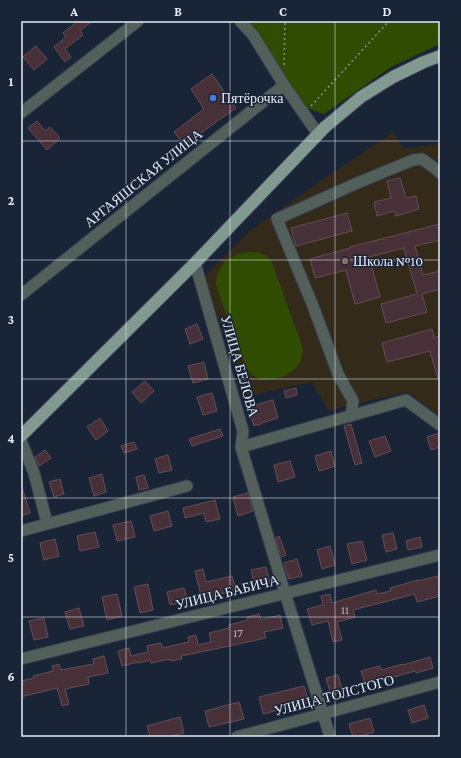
<svg xmlns="http://www.w3.org/2000/svg" width="461" height="758" viewBox="0 0 461 758" font-family="'Crimson Pro',serif">
<rect width="100%" height="100%" fill="#192436"/>
<!-- education -->
<path fill="#332a1a" d="M394,132l9,16 37,-4v272l-33,-24 -55,13 -24,6 -16,-29 -67,15 -41,-120 43,-44 75,-53z"/>
<!-- green -->
<path fill="#2f4c01" d="M234,21h206v23l-49,23 -67,47 -20,-7 -58,-73z
M248,252c10,0 16,1 23,8l32,88c0,19 -15,30 -33,31 -4,0 -8,1 -12,-1 -6,-2 -9,-6 -12,-11l-30,-81c-1,-20 14,-32 32,-34z"/>
<!-- building -->
<path fill="#483038" stroke="#674d56" d="M78,21h14l-12,10 3,4 -18,14 6,8 -6,5 -11,-15 12,-10 -3,-4z
M36,46l11,13 -13,11 -11,-13z
M212,74l24,34 -27,19 -24,19 -11,-14 30,-23 -13,-20z
M37,121l8,10 5,-4 10,11 -13,12 -19,-22z
M400,178l6,20 10,-2 3,13 -23,7 -2,-5 -17,5 -3,-14 17,-4 -4,-17z
M347,213l5,18 -56,15 -5,-18z
M440,224v16l-25,6 8,29 17,-4v18l-18,5 5,18 -41,11 -5,-19 36,-10 -13,-46 -35,9 11,40 -25,7 -9,-34 -31,8 -5,-19 40,-11v-1z
M197,324l6,15 -13,5 -5,-15z
M432,329l2,9 6,-2v43h-2l-8,-28 -43,11 -5,-19z
M204,362l4,17 -15,4 -5,-17z
M145,381l9,10 -13,12 -9,-11z
M296,388l1,7 -11,3 -2,-7z
M212,393l5,18 -14,4 -6,-18z
M273,400l5,18 -17,5v1l-7,2 -6,-19z
M100,418l8,13 -12,9 -9,-13z
M351,424l11,39 -7,2 -11,-39z
M220,429l3,7 -31,10 -3,-7z
M440,433v14l-9,3 -4,-13z
M385,436l6,15 -16,6 -6,-16z
M134,442l3,7 -13,4 -3,-7z
M45,450l6,8 -12,8 -4,-9z
M331,451l4,15 -16,5 -4,-15z
M168,455l4,15 -13,3 -4,-14z
M290,461l5,16 -17,5 -4,-17z
M102,474l4,18 -12,4 -5,-18z
M144,475l4,13 -9,2 -3,-13z
M60,479l4,15 -10,3 -5,-15z
M21,490h2l7,23 -9,3z
M248,493l5,18 -15,5 -5,-19z
M215,500l5,19 -14,3 -2,-9 -19,5 -2,-10z
M168,511l4,15 -18,5 -4,-15z
M131,521l4,16 -18,4 -4,-16z
M95,532l4,15 -19,4 -3,-15z
M393,533l4,16 -11,3 -4,-17z
M279,536l7,19 -5,2 -5,-19z
M420,537l2,10 -14,3 -2,-9z
M55,539l4,17 -15,4 -4,-17z
M362,541l5,19 -15,4 -5,-20z
M330,546l5,19 -13,4 -5,-19z
M297,559l5,17 -13,3 -5,-16z
M266,567l4,16 -15,3 -4,-16z
M203,569l3,13 26,-6 4,14 -27,7 1,6 -7,1 -8,-33z
M438,576l2,7v13l-23,6 -2,-8 -62,16 2,7 -18,5 5,18 -9,2 -5,-21 -16,4 -5,-16 16,-4 -2,-9 9,-2 2,9 44,-13 1,4 14,-3 -1,-3 28,-8v1z
M148,584l5,26 -13,3 -6,-26z
M184,588l4,13 -18,4 -3,-13z
M117,594l5,22 -15,4 -5,-23z
M79,608l5,18 -14,3 -5,-17z
M259,614l2,6 19,-5 3,13 -19,4 2,6 -32,7 -53,11 1,3 -11,2v-2l-20,4 -1,-3 -11,3 -1,-1 -16,4 -4,-15 11,-3 2,8 17,-4 -1,-6 14,-3 1,5 27,-6 -1,-5 8,-2 2,10 13,-3 -2,-9 20,-5v-3l19,-5 -1,-3z
M44,618l4,19 -14,3 -5,-19z
M104,656l4,17 -20,4 1,7 -24,5 4,15 -7,2 -5,-18 -36,9v-16l13,-3 -1,-2 20,-5 -1,-5 7,-2 2,6 33,-6 -1,-5z
M430,657l3,11 -17,5 -1,-2 -28,8v-1l-22,6 -4,-13 19,-5 1,4 22,-6v1z
M338,675l5,17 -12,3 -5,-17z
M304,686l5,16 -46,12 -4,-17z
M239,702l5,17 -35,8 -4,-16z
M424,705l4,13 -16,5 -4,-13z
M180,717l4,16 -17,4h-17l-3,-11z
M370,718l4,14 -16,5h-5l-4,-13z"/>
<g fill="none" stroke-linecap="round" stroke-linejoin="round">
<!-- minor casing -->
<g stroke="#354051" stroke-width="13">
<path id="minor" d="M240,21l13,14 31,50 34,49
M21,113l117,-92
M195,263l48,168 -2,16 44,146 38,121 7,23
M21,295l263,-210
M351,416l2,-15 -15,-27 -25,-68 -36,-87 78,-35 58,-24 9,-1 15,11 3,3
M21,441l13,32 13,50
M241,447l165,-47 34,25
M21,531l166,-45
M21,659l419,-104
M237,737l203,-55"/>
</g>
<!-- major casing -->
<g stroke="#354051" stroke-width="14">
<path id="major" d="M21,436l174,-173 130,-136 36,-30 32,-20 31,-15 16,-6"/>
</g>
<!-- path -->
<path stroke="#86909f" stroke-width="1.5" stroke-dasharray="2 3" stroke-linecap="butt" d="M284,65l1,-44
M311,106l78,-85"/>
<!-- minor -->
<use href="#minor" stroke="#535f5a" stroke-width="11"/>
<!-- major -->
<use href="#major" stroke="#819990" stroke-width="12"/>
</g>
<!-- grid -->
<path fill="none" stroke="#e4ecf8" stroke-width="1" stroke-opacity="0.55" d="M126,21v716M230,21v716M335,21v716M21,141h419M21,260h419M21,379h419M21,498h419M21,617h419"/>
<!-- markers -->
<circle fill="#3f7fe0" stroke="#192436" stroke-width="1.5" cx="213" cy="98" r="4"/>
<circle fill="#8d6e63" stroke="#192436" stroke-width="1.5" cx="345" cy="261" r="4"/>
<g text-anchor="middle" dominant-baseline="central" stroke-width="3" stroke-linejoin="round" paint-order="stroke">
<!-- number labels -->
<g font-size="12" fill="#bdbdc8">
<text x="345" y="610">11</text>
<text x="238" y="633">17</text>
</g>
<!-- poi labels -->
<g font-size="14" fill="#e4ecf8" stroke="#192436" text-anchor="start">
<text x="221" y="98">Пятёрочка</text>
<text x="353" y="261">Школа №10</text>
</g>
<!-- street labels -->
<g font-size="14" fill="#e4ecf8" stroke="#192436">
<text transform="translate(143 178) rotate(-39)">АРГАЯШСКАЯ УЛИЦА</text>
<text transform="translate(240 366) rotate(74)">УЛИЦА БЕЛОВА</text>
<text transform="translate(227 592) rotate(-14)">УЛИЦА БАБИЧА</text>
<text transform="translate(334 695) rotate(-15)">УЛИЦА ТОЛСТОГО</text>
</g>
</g>
<!-- border -->
<rect width="461" height="758" fill="none" stroke="#192436" stroke-width="44"/>
<rect x="22" y="22" width="417" height="714" fill="none" stroke="#e4ecf8" stroke-width="1.5"/>
<g font-size="13" text-anchor="middle" font-weight="bold" fill="#e4ecf8">
<text x="74" y="16">A</text>
<text x="178" y="16">B</text>
<text x="283" y="16">C</text>
<text x="387" y="16">D</text>
<text x="11" y="86">1</text>
<text x="11" y="205">2</text>
<text x="11" y="324">3</text>
<text x="11" y="443">4</text>
<text x="11" y="562">5</text>
<text x="11" y="681">6</text>
</g>
</svg>
